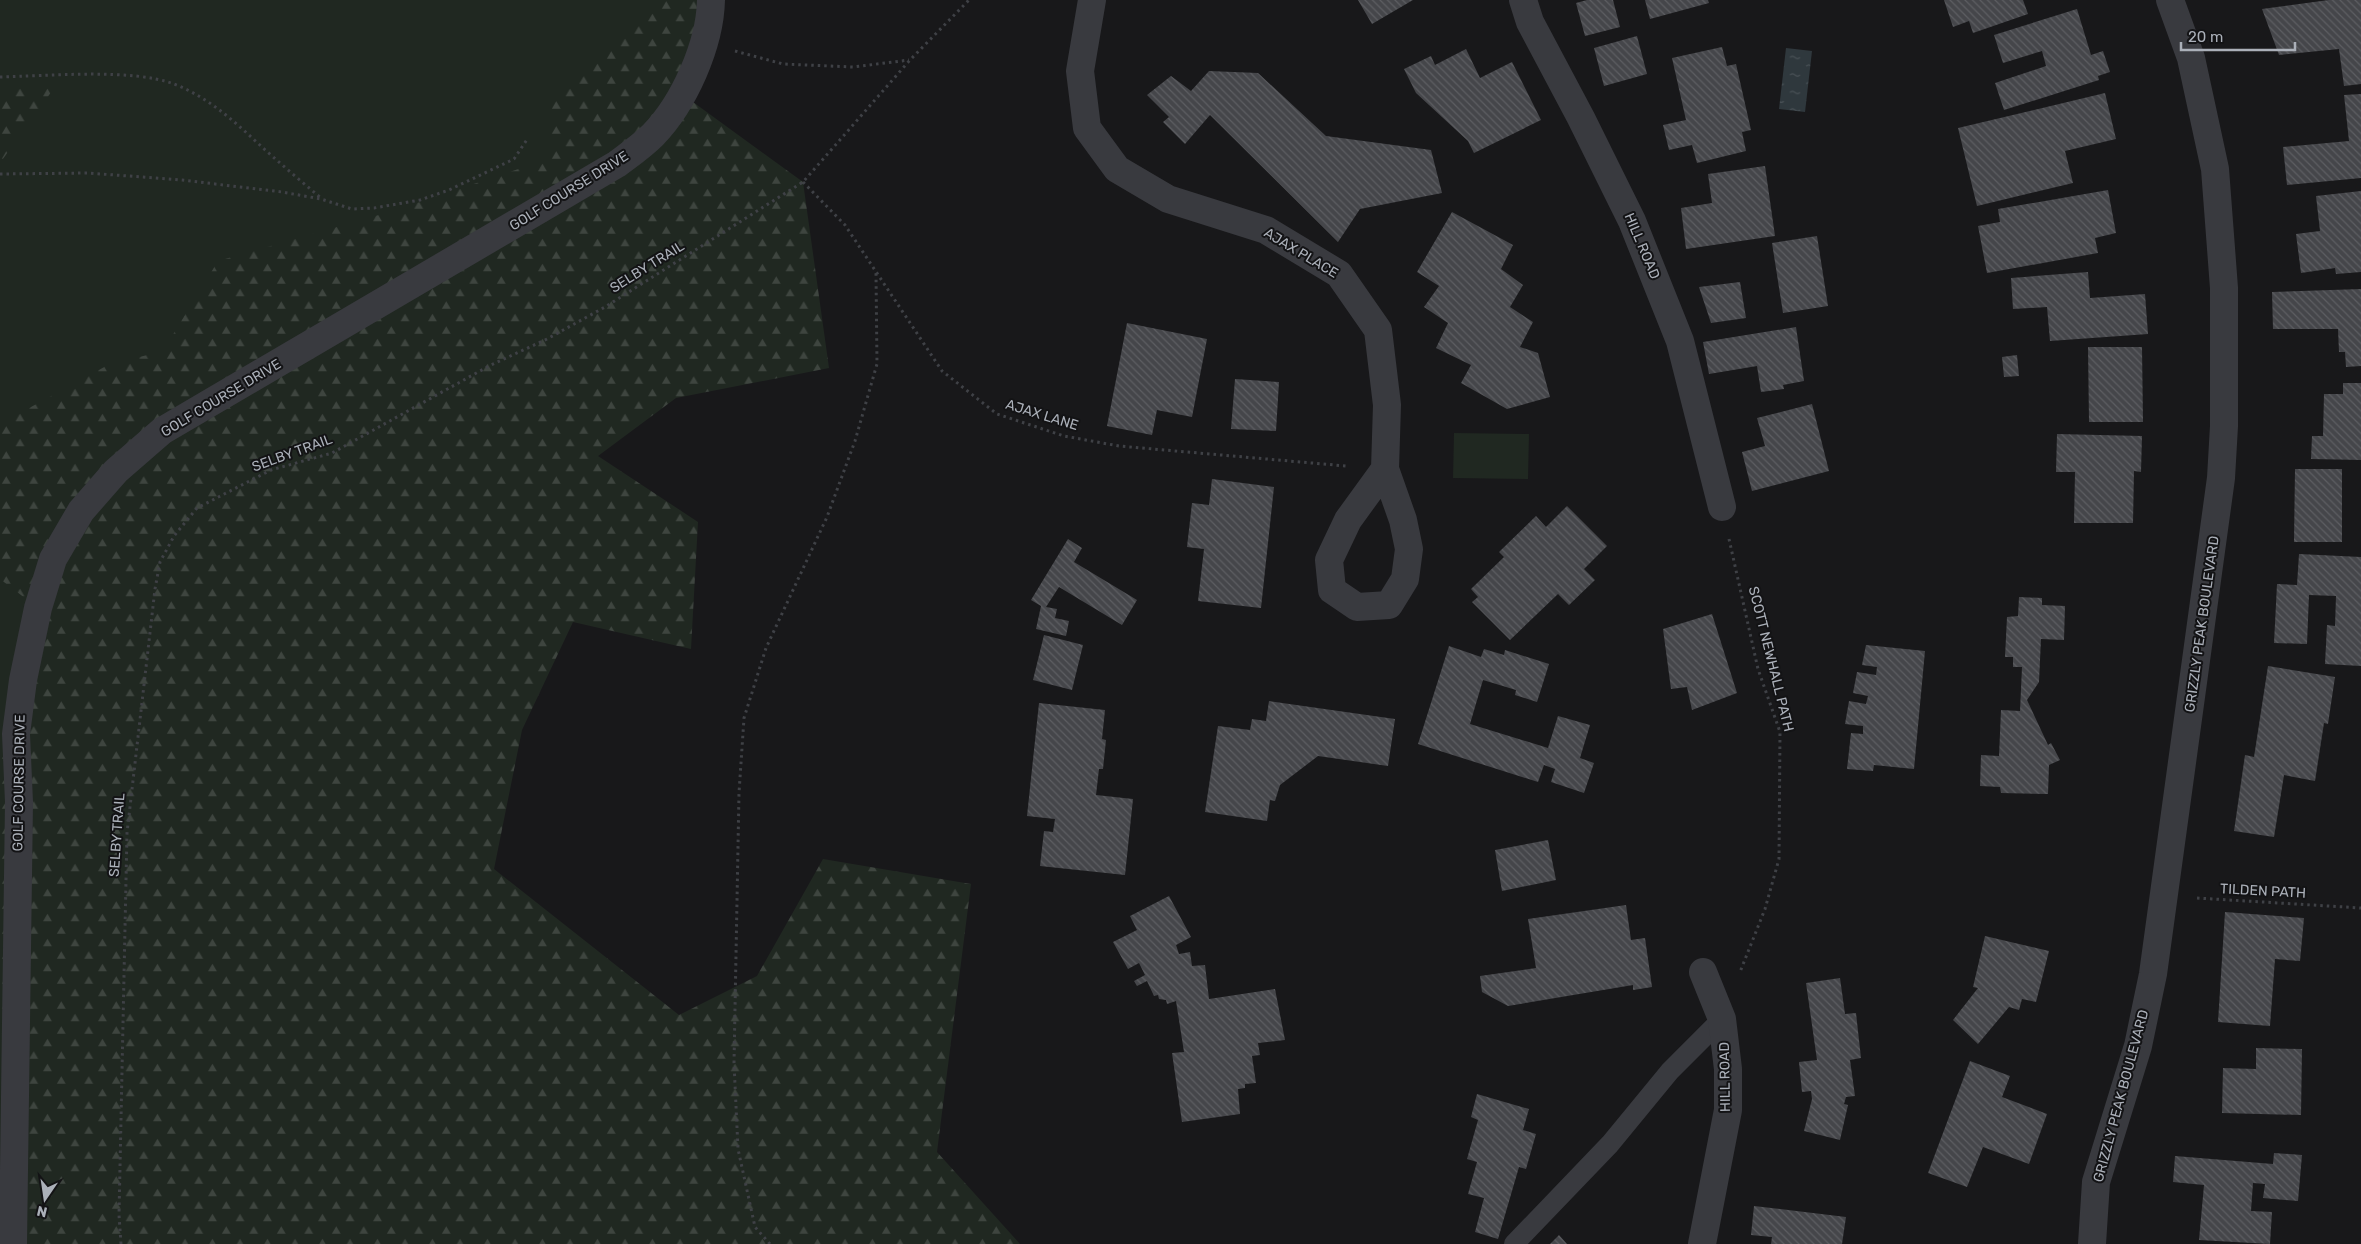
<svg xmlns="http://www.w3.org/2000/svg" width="2361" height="1244" viewBox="0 0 2361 1244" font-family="Rubik,sans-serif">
<defs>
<pattern id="forest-firs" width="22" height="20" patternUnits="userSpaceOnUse" patternTransform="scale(1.25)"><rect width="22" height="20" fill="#202821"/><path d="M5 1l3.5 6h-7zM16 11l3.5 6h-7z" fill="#3e453f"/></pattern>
<pattern id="water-ripples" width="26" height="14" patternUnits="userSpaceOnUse" patternTransform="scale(1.25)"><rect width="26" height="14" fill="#2f383d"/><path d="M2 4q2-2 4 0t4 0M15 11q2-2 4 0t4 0" fill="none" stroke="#4a5257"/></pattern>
<pattern id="building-back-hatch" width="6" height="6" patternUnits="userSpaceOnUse" patternTransform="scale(1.25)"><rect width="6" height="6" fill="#45464a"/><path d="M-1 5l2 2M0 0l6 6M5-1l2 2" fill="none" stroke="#5d5e62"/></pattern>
</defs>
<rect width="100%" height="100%" fill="#18181a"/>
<!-- grass -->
<path fill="#202821" d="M0,0h711l-711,1244z
M1454,433l75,1 -1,45 -75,-1z"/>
<!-- forest -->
<path fill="url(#forest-firs)" d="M660,0h42l-20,94 121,88 26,186 -153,30 -78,58 100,66 -7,127 -118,-27 -51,108 -28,139 185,146 78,-39 66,-117 148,25 -34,268 83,92h-1020v-500l16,-11 22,-125 -38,-29v-150l9,-10 99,-54 55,-14 55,-90 178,-51 152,-51 3,-5 -2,-37 6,-19 38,-43 17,-8 13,-21c19,0 29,-10 37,-26z
M57,84l-57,79v-77z"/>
<!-- water -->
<path fill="url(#water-ripples)" d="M1786,48l26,3 -7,61 -26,-3z"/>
<!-- building -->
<path fill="url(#building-back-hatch)" d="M1358,0h55l-41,24z
M1587,0h26l7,27 -35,9 -9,-33z
M1645,0h63l1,3 -59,16z
M1944,0h79l5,14 -55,19 -4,-12 -16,6z
M2329,0h32v84l-17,2 -5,-37 -60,6 -17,-46z
M2077,9l14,46 12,-4 7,21 -12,4 1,4 -95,30 -9,-27 51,-17 -4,-15 -39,12 -9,-28z
M1637,36l10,38 -43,12 -10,-38z
M1722,47l5,19 9,-2 15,66 -9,2 4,19 -49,12 -5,-18 -23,5 -6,-25 23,-5 -14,-62z
M1466,49l14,29 32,-16 29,58 -67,33 -6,-12 -52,-48 -12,-24 27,-13 4,9z
M1209,71l49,2 68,63 105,14 11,43 -82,16 -22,33 -128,-127 -25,29 -22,-22 6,-5 -22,-22 24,-19 20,15z
M2105,93l11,46 -51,12 8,32 -96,23 -19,-78z
M2361,94v84l-74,7 -4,-38 66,-6 -5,-46z
M1765,166l10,70 -89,13 -5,-41 31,-5 -4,-29z
M2108,190l8,43 -21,5 3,15 -111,20 -9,-47 22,-4 -2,-13z
M2361,191v81l-25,2 -1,-6 -34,5 -5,-39 24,-3 -4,-35z
M1452,212l61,33 -12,24 22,16 -13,22 23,15 -13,25 18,6 12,44 -43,12 -46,-26 10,-18 -35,-17 12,-25 -24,-16 15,-21 -22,-14z
M1817,236l11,70 -45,7 -11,-70z
M2088,272l2,26 55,-4 3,40 -98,7 -3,-34 -34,2 -2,-31z
M1740,282l6,36 -35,5 -12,-36z
M2361,289v77l-15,1 -1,-15h-6l-1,-23h-65l-1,-37z
M1127,323l80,16 -15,78 -35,-7 -5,25 -45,-9z
M1796,327l8,54 -21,4 1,4 -23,3 -4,-26 -48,8 -6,-32z
M2088,347h54l1,75h-54z
M2017,355l2,21 -15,1 -2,-20z
M1235,379l44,3 -3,49 -45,-2z
M2343,383h18v77l-50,-1 1,-23h11l1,-42h19z
M1812,404l17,67 -77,20 -10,-39 23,-6 -8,-28z
M2057,434l85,2 -1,36 -7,-1 -1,52h-59l1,-51h-19z
M2295,469h47v73h-48z
M1212,479l62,8 -13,121 -63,-7 6,-52 -17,-2 5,-44 17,2z
M1567,506l40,40 -23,23 11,11 -26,25 -11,-11 -48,46 -38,-38 6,-5 -7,-8 33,-32 -5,-5 37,-36 10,11z
M1068,539l14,9 -8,14 63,38 -15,25 -63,-38 -13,20 11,2 -2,9 14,3 -3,15 -30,-7 5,-23 -10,-6z
M2299,554l62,3v109l-36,-2 2,-39 8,1 1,-30 -27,-1 -2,49 -33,-1 3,-59 20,1z
M2019,597l23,1v7l23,1 -1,34 -23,-1 -2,43 -12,18 21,45 3,-2 9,17 -11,5 -1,29 -47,-1 -1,-6 -20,-1 1,-31 18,1 2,-46 19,1 2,-44h-9v-10h-8l2,-40 11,-1z
M1712,614l25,79 -45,17 -5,-23 -16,2 -8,-60z
M1044,635l39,10 -11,45 -39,-10z
M1866,645l59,6 -11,118 -40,-4 -1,6 -26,-2 4,-36 12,1v-8l-18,-2 4,-23 17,3 2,-8 -15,-3 4,-21 19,3 1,-8 -15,-2z
M1449,646l32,11 3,-8 20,6 1,-5 44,14 -12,38 -22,-7 1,-5 -33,-10 -13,44 78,24 10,-32 32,9 -10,33 14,5 -10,30 -33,-11 4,-13 -11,-4 -6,17 -120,-38z
M2268,666l67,11 -7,47 -4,-1 -9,58 -31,-6 -10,62 -40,-6 11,-76 9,2z
M1269,701l126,18 -7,47 -70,-10 -38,29 -5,16 -5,-1 -3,21 -62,-9 13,-86 32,4 2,-11 14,2z
M1039,703l66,7 -3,29 4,1 -3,29h-4l-3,26 37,4 -8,76 -85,-9 4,-35 9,1 2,-13 -28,-3z
M1548,840l8,40 -54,11 -7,-41z
M1169,896l22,41 -15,8 3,9 11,-2 2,14 13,-1 4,34 66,-10 10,51 -27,3 2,12 -8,1 4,27 -11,1v4l-7,1 2,25 -58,8 -10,-69 12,-1 -8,-51 -9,3 -1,-4 -7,-1 -1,-4 -4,1 -7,-15 -10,5 -3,-5 11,-6 -6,-12 -11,6 -15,-27 24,-12 -7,-14z
M1626,905l5,35 14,-2 7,49 -19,3v-5l-125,21 -26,-14 -2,-16 56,-8 -8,-49z
M2225,912l79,6 -4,43 -25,-2 -5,67 -52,-4z
M1985,936l64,15 -13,51 -14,-3 -3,11 -10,-3 -31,37 -25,-24 25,-32 -5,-1z
M1840,978l5,36 11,-1 5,45 -11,2 5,36 -9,1 -2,7 4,1 -8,35 -36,-9 8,-32 -1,-8 -9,1 -3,-30 18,-2 -11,-77z
M2256,1048l46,1 -1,66 -79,-2 1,-45 33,1z
M1970,1061l40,15 -8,21 45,17 -18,50 -46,-17 -16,40 -39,-14z
M1477,1094l52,15 -6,21 13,4 -10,35 -7,-2 -21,72 -23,-7 9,-34 -16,-4 9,-32 -10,-3 11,-39 -7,-3z
M2274,1153l28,2 -4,46 -35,-3 2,-14 -12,-1 -2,28 21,1 -2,32 -71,-4 5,-55 -31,-3 2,-26 98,8z
M1754,1206l92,11 -4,27h-71l1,-7 -21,-2z
M1559,1235l8,9h-17z"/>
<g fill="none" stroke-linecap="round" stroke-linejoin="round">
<!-- path -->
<path stroke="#3f4146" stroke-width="3" stroke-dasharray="2.5 4" stroke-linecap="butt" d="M735,51l48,13 70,3 56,-7
M0,77c47,-1 132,-9 174,7 36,14 62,39 89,64 19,17 39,34 58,50
M0,174l88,-1 94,7 100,12 39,7 31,10 22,-1 46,-8 29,-10 65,-31 14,-21
M803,182l42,43 97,146 55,43 67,22 55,10 227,20
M1729,539l29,130 22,63 -1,127 -14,50 -25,63
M2197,898l164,10
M121,1244l-2,-29 8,-382 28,-244 5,-27 14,-26 23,-28 74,-38 61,-17 157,-87 58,-27 58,-32 198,-125 107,-122 59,-60
M770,1244l-15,-17 -17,-78 -4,-86 5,-270 5,-75 22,-70 61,-131 28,-76 22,-77 -1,-91"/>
<!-- service -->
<path stroke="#393a3f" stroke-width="20" d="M1514,1244l96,-100 60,-73 52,-52"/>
<!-- minor -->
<path stroke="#393a3f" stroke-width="28" d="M1092,0l-12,71 7,57 30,41 51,30 98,31 73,44 39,56 9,75 -2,64 18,51 6,29 -4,30 -16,26 -32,2 -25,-17 -3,-30 19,-40 37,-51
M1523,0l7,22 51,96 51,103 48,120 42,166
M13,1244l6,-442 -3,-68 7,-54 15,-72 15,-49 28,-48 35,-40 46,-40 455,-267c12,-9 25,-18 36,-29 31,-32 57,-90 58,-135
M1702,1244l26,-134v-41l-6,-50 -19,-47"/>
<!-- tertiary -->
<path stroke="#393a3f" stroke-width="28" d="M2092,1244l4,-62 42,-136 15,-72 68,-496 3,-52v-138l-9,-119 -24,-111 -21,-58"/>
</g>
<g text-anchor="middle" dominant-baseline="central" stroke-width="4" stroke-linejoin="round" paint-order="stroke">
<!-- street labels -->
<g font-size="14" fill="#abb0b9" stroke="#131315">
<text transform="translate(569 191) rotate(-32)">GOLF COURSE DRIVE</text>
<text transform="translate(1642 246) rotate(67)">HILL ROAD</text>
<text transform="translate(1301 253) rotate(31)">AJAX PLACE</text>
<text transform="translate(647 267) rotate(-32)">SELBY TRAIL</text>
<text transform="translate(221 398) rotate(-31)">GOLF COURSE DRIVE</text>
<text transform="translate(1042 415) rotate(17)">AJAX LANE</text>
<text transform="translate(292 453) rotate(-20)">SELBY TRAIL</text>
<text transform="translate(2202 624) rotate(-82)">GRIZZLY PEAK BOULEVARD</text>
<text transform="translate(1771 659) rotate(76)">SCOTT NEWHALL PATH</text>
<text transform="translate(19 783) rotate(-89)">GOLF COURSE DRIVE</text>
<text transform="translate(117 835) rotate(-86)">SELBY TRAIL</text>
<text transform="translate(2263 891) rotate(3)">TILDEN PATH</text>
<text transform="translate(1725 1077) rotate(-91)">HILL ROAD</text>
<text transform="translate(2121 1096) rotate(-75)">GRIZZLY PEAK BOULEVARD</text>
</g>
</g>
<!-- north arrow -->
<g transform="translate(45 1199) rotate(193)" stroke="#131315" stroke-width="4" paint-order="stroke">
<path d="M0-4L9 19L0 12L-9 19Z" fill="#abb0b9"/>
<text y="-8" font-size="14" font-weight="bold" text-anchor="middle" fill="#abb0b9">N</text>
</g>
<!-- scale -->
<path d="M2181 42v8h114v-8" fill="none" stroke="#abb0b9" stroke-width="2.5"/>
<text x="2188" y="42" font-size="15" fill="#abb0b9" stroke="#131315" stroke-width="4" paint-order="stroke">20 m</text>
</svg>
